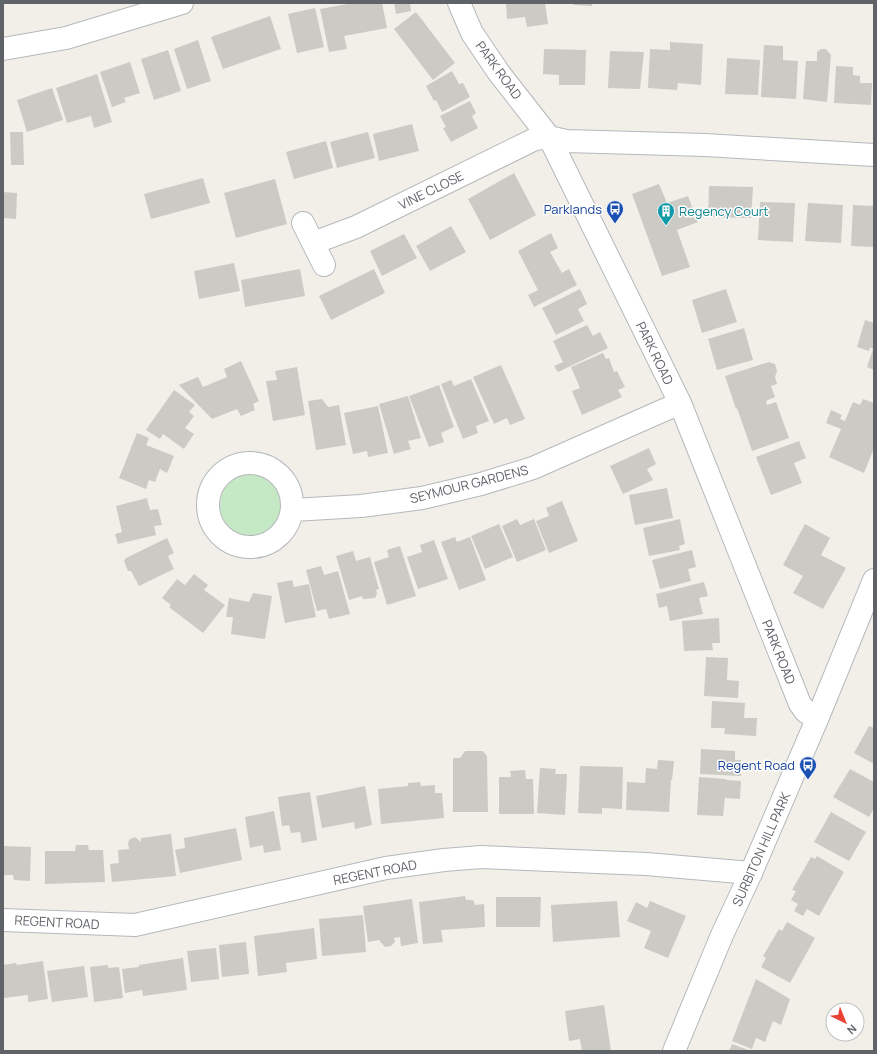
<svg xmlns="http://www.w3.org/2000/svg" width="877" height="1054" viewBox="0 0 877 1054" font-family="Manrope,sans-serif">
<rect width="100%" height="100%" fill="#f1efe8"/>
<!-- green -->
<path fill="#c5e8c5" d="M220 506a33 33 0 1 1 66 0a33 33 0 1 1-66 0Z"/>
<!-- building -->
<path fill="#cccac5" d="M353,3h29l5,25 -43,8 3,13 -18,3 -9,-43z
M394,3h16l1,8 -15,3z
M506,3h39l3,21 -21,3 -2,-10 -18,2z
M574,3h18v3l-18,-1z
M315,8l9,39 -27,6 -9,-39z
M416,12l39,51 -22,17 -39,-51z
M270,16l11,33 -58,20 -12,-32z
M198,40l13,41 -24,8 -13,-40z
M670,42l33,2 -2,41 -23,-2 -1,7 -29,-2 2,-39 20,1z
M764,45l19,1v14l15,1 -2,38 -35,-2z
M544,49l42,1 -1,35h-26v-10l-16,-1z
M821,49h5l5,6 -4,47 -24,-3 3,-38h11v-9z
M168,50l13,41 -27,9 -13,-41z
M610,51l34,1 -4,37 -32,-1z
M727,58l33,2 -2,35 -33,-1z
M130,62l10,31 -16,5 2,4 -14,5 -12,-35z
M836,66l17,1v8l7,1v7h12l-1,22 -37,-2z
M452,71l7,13 4,-1 7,14 -28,15 -6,-12 -2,1 -8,-15z
M97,74l15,48 -18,6 -3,-12 -24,7 -11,-35z
M52,88l11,32 -36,12 -10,-32z
M470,101l6,12 -4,3 6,12 -27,14 -8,-14 3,-1 -6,-11z
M412,124l7,27 -40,10 -6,-27z
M10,132h13l1,33h-13z
M368,132l7,26 -38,10 -7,-26z
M326,141l7,27 -39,11 -8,-27z
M514,173l22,42 -46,25 -22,-41z
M203,178l7,25 -59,16 -7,-25z
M275,179l12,45 -51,14 -12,-45z
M659,184l8,19 21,-7 10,26 -21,8 13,37 -28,9 -30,-82z
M709,186l44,1 -2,31 -43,-1z
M3,192l14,1 -1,26 -13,-1z
M760,202l35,1 -2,39 -35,-2z
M808,203l35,2 -2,38 -36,-2z
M853,205l21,1v41l-23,-1z
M451,226l15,26 -36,19 -14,-25z
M551,233l7,15 -8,4 12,21 7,-4 8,16 -43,22 -6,-12 10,-5 -20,-39z
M404,234l13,24 -35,18 -12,-25z
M234,263l6,28 -41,8 -5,-28z
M300,269l5,27 -60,11 -4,-27z
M374,269l11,24 -54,27 -12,-24z
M580,289l7,15 -9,5 6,12 -28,14 -14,-27z
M726,289l11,33 -35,11 -10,-33z
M865,320l9,3v47l-7,-3 6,-18 -3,-2 -1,4 -12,-4z
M587,325l6,11 7,-4 8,16 -50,24 -4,-6 9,-4 -10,-21z
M744,328l9,32 -36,10 -9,-31z
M603,353l3,6 3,-1 5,14 3,-1 8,16 -7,3 4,7 -40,18 -10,-24 8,-3 -9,-21z
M241,361l18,40 -6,3 2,6 -14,6 -4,-7 -25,10 -33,-34 19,-8 5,10 24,-10 -3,-8z
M769,362l6,2 2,7 -2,6 2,7 -6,2 4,11 -9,4 1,4 9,-3 13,36 -37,13 -15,-43 -1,1 -11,-33z
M501,365l24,54 -15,6 -3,-7 -13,6 -21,-47z
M297,367l8,48 -32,6 -7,-40 11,-1 -2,-9z
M471,379l18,42 -13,5 2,7 -15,6 -22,-55 10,-4 3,6z
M439,385l15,42 -13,6 3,9 -15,5 -20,-51z
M174,390l21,15 -6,7 5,4 -9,12 9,6 -10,15 -21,-15 -3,5 -14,-9z
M408,396l13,42 -13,3 3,8 -17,5 -15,-50z
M322,399l6,8 11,-2 7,40 -30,5 -8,-49z
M863,399l11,4v45l-10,25 -35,-16 12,-28 -15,-6 5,-13 11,5 -2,4 5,2 8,-19 7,3z
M378,406l10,47 -20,4 -1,-6 -14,3 -9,-41z
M137,433l12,5 -3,7 28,11 -7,17 -7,-4 -5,13 -6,-2 -3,9 -27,-11z
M799,441l7,17 -12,5 8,20 -31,12 -15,-38z
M649,448l7,16 -9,5 6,11 -30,14 -13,-28z
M667,488l6,30 -38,7 -6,-30z
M147,498l3,12 8,-1 4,16 -8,1 2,9 -38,9 -3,-10 7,-2 -6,-26z
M562,501l16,40 -29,12 -13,-32 13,-5 -3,-8z
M517,519l3,6 14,-6 12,31 -29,12 -15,-36z
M680,519l5,25 -6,2 1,4 -31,6 -6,-28z
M499,524l14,33 -28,12 -14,-33z
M805,524l25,14 -9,17 25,13 -23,41 -30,-16 10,-17 -20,-11z
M455,537l2,5 13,-5 16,43 -27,10 -18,-48z
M167,538l7,15 -6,3 6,13 -35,17 -8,-15h-3l-4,-10 2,-3z
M434,540l14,39 -30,10 -11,-32 15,-5 -2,-7z
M400,546l16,50 -29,9 -13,-43 15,-5 -2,-7z
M692,550l4,17 -8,2 3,12 -31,8 -8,-29z
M353,551l3,10 14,-4 9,32 -3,1 1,4 -2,4 -12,1 -1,-3 -13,4 -13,-44z
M321,566l3,9 14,-4 12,43 -21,5 -3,-10 -9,2 -11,-41z
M194,574l14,11 -4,5 21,15 -22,28 -34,-26 2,-2 -9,-7 15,-19 8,6z
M292,580l2,7 15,-3 7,33 -31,6 -8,-40z
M704,582l4,14 -9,2 4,16 -33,7 -3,-15 -8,2 -3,-14z
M253,593l19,3 -7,43 -34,-5 2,-17h-7l3,-19 20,4z
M719,618l1,25h-8l1,7 -29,1 -2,-30z
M706,657l22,1 -1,22 12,1 -1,17 -34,-2z
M712,701l33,2 -1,15h13l-1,18 -32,-2 1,-6h-14z
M869,726l5,2v36l-20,-11z
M701,749l34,2v9h6v16l-41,-2z
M465,751h18l4,5 1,56h-35v-54h7z
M658,760l16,1 -2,19h-1l-2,32 -43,-2 1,-28 18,1 1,-15 11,1z
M580,766l43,1 -1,42 -20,-1v6l-24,-1z
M540,768l16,1 -1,5h12l-2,41 -28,-2z
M850,769l24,13v26l-5,9 -36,-20z
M525,770l1,9h7l1,35h-35v-37h12l-1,-6z
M699,777l27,2v1l15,1 -1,18 -15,-1 -2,18 -26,-1z
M420,782l1,4 14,-1v8h7l2,25 -63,6 -3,-35 30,-3v-3z
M365,786l7,39 -17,4 -1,-7 -32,6 -6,-32z
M310,792l7,48 -15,3 -2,-11 -9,1 -2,-8 -7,1 -4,-29z
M274,811l7,39 -17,3 -1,-8 -13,3 -5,-31z
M831,812l35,20 -17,29 -35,-19z
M236,828l6,32 -62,13 -5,-23 10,-2 -1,-10z
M171,834l5,42 -64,6 -2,-18 9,-1 -1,-13 11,-1 -1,-6 2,-4 5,-2 6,5v-4z
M76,845h12l1,5h14l2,32 -60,2v-33h30z
M3,846l28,1 -1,34 -16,-1 -1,-5h-10z
M817,856l27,16 -25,44 -12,-7 -4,7 -9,-5 4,-7 -7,-4 5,-9 -4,-1 19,-33 4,2z
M465,896l1,4h7l2,5 9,-1 1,23 -44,3 2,12 -20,2 -4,-42z
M496,897h45l-1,30h-44z
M412,899l6,44 -17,3 -1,-9 -6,1 1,4 -4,4 -6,1 -6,-7 -11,2 -5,-36z
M617,901l3,36 -67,5 -2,-37z
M650,901l36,15 -18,42 -24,-10 7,-17 -24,-10 9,-19 11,6z
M363,915l3,37 -44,4 -3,-37z
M787,922l28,16 -25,45 -29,-16 5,-9 -3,-2 16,-27 3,2z
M314,928l3,31 -31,4 1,9 -29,4 -4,-40z
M246,942l3,32 -27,3 -3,-32z
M216,948l3,31 -28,3 -4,-31z
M183,958l4,32 -44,6 -1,-6 -17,3 -3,-24 17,-2v-2z
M43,961l5,38 -20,3v-7l-24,3 -1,-33 13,-2 1,2z
M108,965v3l11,-1 4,31 -29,4 -4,-35z
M84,966l4,31 -36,5 -5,-31z
M756,979l34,20 -9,26 -8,-4 -8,21 -9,-4 -4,11 -20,-8z
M604,1005l7,46h-29l-2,-12 -11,2 -4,-30z
M732,1044l19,7h-22z"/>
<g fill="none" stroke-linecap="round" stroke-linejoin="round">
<!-- minor casing -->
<g stroke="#b5b8bc" stroke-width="24">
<path id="minor" d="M459,3l13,30 27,40 50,64 131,266 120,301 6,8 12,5
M3,49l63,-11 116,-35
M303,223l21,42
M313,243l43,-16 179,-88 14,-2 17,4 139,4 169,10
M208 505a42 42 0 1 1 84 0a42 42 0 1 1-84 0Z
M293,510l68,-4 61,-8 59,-14 52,-16 147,-65
M3,920l132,5 251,-57 58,-8 37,-3 165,7 105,9"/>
</g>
<!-- tertiary casing -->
<g stroke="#b5b8bc" stroke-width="24">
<path id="tertiary" d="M674,1051l48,-116 29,-62 67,-156 56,-137"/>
</g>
<!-- minor -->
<use href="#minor" stroke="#fff" stroke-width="22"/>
<!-- tertiary -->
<use href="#tertiary" stroke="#fff" stroke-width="22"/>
</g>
<!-- icons -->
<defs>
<g id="bus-pin" transform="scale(0.9)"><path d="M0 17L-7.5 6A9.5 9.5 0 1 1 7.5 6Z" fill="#1a4fb4" stroke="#fff"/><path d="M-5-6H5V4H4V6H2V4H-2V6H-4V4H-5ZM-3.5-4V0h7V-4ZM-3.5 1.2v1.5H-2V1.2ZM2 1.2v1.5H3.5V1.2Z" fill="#fff"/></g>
<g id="building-pin" transform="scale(0.9)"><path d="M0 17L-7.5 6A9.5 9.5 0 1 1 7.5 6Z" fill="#0f9aa8" stroke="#fff"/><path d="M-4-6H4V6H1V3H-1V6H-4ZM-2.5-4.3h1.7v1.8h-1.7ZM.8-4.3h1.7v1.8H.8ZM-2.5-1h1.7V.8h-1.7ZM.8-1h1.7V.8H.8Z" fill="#fff"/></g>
</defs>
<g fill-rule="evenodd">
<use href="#bus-pin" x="615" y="209"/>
<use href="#building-pin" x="666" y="211"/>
<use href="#bus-pin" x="808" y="765"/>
</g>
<g text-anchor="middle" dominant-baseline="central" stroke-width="3" stroke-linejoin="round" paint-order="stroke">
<!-- street labels -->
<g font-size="13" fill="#5f6368" stroke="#fff">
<text transform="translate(499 70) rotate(54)">PARK ROAD</text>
<text transform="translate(431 190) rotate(-26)">VINE CLOSE</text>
<text transform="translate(655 353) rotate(64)">PARK ROAD</text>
<text transform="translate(469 484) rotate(-14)">SEYMOUR GARDENS</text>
<text transform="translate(779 652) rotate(68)">PARK ROAD</text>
<text transform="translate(761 849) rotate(-66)">SURBITON HILL PARK</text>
<text transform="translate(375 872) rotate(-11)">REGENT ROAD</text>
<text transform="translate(57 922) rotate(3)">REGENT ROAD</text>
</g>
<!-- transit labels -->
<g font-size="13" fill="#164399" stroke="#fff" text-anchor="end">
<text x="602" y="209">Parklands</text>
<text x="795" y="765">Regent Road</text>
</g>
<!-- culture labels -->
<g font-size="13" fill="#0d838f" stroke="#fff" text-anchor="start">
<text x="679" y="211">Regency Court</text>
</g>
</g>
<!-- border -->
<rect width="877" height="1054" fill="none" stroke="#5f6368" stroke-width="8"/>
<!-- north arrow -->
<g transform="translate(845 1022) rotate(137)"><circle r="19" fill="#ffffff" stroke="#bfc1c3"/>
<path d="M0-3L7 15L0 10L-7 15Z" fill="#ea4335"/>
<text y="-6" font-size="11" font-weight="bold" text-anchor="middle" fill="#5f6368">N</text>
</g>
</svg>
